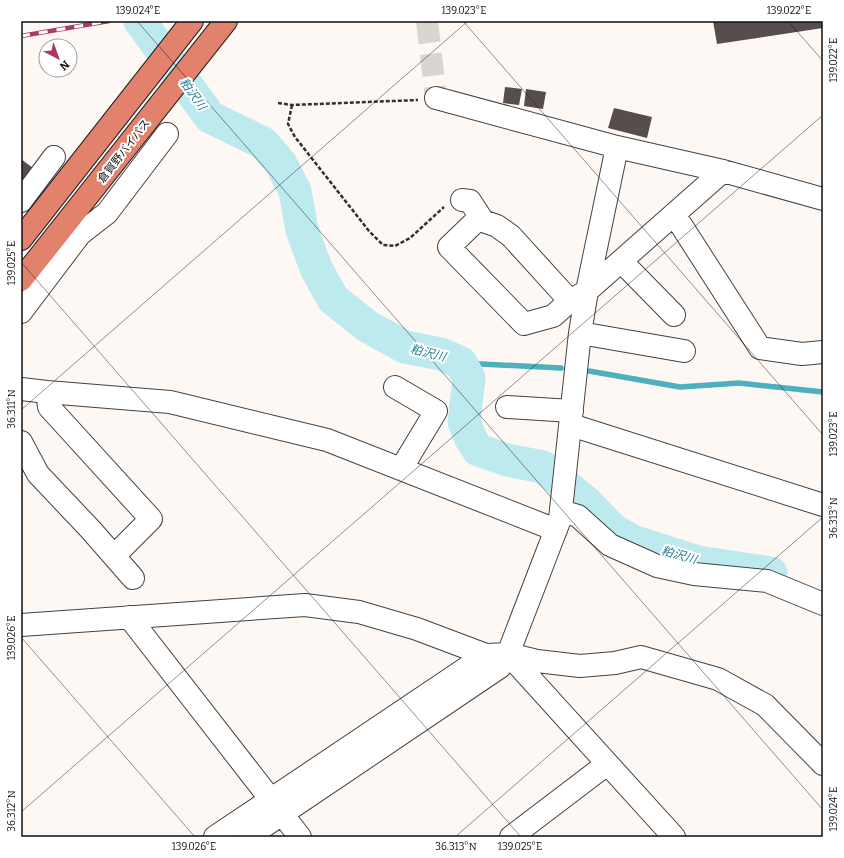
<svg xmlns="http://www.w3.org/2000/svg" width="844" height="858" viewBox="0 0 844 858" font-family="Bitter,'Noto Sans JP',serif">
<rect width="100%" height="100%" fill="#fdf8f3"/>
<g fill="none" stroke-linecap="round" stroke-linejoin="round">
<!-- stream -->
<path stroke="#4db0bd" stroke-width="5.5" d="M461,363l100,5
M589,371l91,16 59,-4 84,9"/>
<!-- river -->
<path stroke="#bdeaef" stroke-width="33" d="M140,21l70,96 53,26 18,21 14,27 7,39 14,38 17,31 34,27 38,21 36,7 20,9 8,15 -5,44 7,17 7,11 29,10 36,7 43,35 27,28 22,12 63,20 73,11"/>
</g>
<!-- building -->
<path fill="#564e4d" d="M713,21h110v7l-106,16z
M505,87l17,2 -3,16 -16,-2z
M526,89l20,3 -3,17 -19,-3z
M614,108l38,9 -5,21 -39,-10z
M21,159l12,9 -12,16z"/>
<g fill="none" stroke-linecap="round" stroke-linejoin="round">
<!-- minor-tunnel -->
<path stroke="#d9d5d1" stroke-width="22" stroke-dasharray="22 11" stroke-linecap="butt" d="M427,21l9,77"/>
<!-- minor casing -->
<g stroke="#424242" stroke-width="24">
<path id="minor" d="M436,98l181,49 106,24 100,28
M462,200l8,1 13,20
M21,201l33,-44
M674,214l86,134 42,6 21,-2
M621,261l53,54
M570,301l-59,-65 -14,-10 -14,-5h-7l-27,26 75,77 29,-8 17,-15 17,-10 136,-120
M21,312l59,-78 27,-21 60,-79
M580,333l104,18
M395,387l41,24 -35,58
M21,389l26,3 123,10 157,38 229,90
M47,392l2,15 102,112 -37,37
M507,407l65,4
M571,425l252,80
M21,442l17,32 53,56 42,48
M561,511l17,5 32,29 47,21 37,8 73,7 56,23
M129,617l171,220
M21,625l284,-20 54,7 58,17 69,26 22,-1 166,183
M508,654l29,7 43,5 35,-3 26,-6 77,22 47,26 58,59
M215,837l271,-182
M248,837l252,-170 8,-13 52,-135 20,-186 7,-42 30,-144
M511,837l96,-73"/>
</g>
<!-- highway casing -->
<g stroke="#202020" stroke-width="24">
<path id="highway" d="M21,239l171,-218
M21,280l205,-259"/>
</g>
<!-- path -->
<path stroke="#313131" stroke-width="2.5" stroke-dasharray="4 2" stroke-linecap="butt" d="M278,103l14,2 126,-5
M292,105l-4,19 7,13 74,94 14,14 12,1 15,-8 34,-31"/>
<!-- minor -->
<use href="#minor" stroke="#fff" stroke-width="22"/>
<!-- highway -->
<use href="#highway" stroke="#e2816c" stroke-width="22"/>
<!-- rail casing -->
<g stroke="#ae385f" stroke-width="4.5">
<path id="rail" d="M21,36l88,-15"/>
</g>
<!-- rail -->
<use href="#rail" stroke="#fff" stroke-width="3" stroke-dasharray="9" stroke-linecap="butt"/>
</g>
<!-- ticks -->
<path fill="none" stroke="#0f0f0f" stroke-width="1" stroke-opacity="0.45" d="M137,21l686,789M463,21l360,414M788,21l35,40M21,262l500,575M21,410l447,-389M21,637l174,200M21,812l802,-697M455,837l368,-320"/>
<g text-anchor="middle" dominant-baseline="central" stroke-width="4" stroke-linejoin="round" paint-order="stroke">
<!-- street labels -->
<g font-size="11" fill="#0f0f0f" stroke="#fff">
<text transform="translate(124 151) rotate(-52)">倉賀野バイパス</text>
</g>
<!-- water labels -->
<g font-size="12" font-style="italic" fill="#278192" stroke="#fff">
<text transform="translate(193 94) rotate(54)">粕沢川</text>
<text transform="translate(428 353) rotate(14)">粕沢川</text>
<text transform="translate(679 555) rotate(16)">粕沢川</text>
</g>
</g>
<!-- border -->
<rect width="844" height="858" fill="none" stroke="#ffffff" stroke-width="44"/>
<!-- north arrow -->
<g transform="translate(58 58) rotate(139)"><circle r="19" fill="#ffffff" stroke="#9f9f9f"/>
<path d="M0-3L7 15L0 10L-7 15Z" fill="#ae385f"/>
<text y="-6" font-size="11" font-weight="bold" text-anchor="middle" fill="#0f0f0f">N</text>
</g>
<rect x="22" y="22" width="800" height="814" fill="none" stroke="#0f0f0f" stroke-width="1.5"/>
<g font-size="10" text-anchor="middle" fill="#0f0f0f">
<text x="138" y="14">139.024°E</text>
<text x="464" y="14">139.023°E</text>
<text x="789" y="14">139.022°E</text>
<text transform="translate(833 60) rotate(-90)" y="4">139.022°E</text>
<text transform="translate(11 263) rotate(-90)" y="4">139.025°E</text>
<text transform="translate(11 409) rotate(-90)" y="4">36.311°N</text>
<text transform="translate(833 434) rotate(-90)" y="4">139.023°E</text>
<text transform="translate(833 518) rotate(-90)" y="4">36.313°N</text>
<text transform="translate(11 638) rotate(-90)" y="4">139.026°E</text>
<text transform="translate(833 809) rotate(-90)" y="4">139.024°E</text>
<text transform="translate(11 811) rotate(-90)" y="4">36.312°N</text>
<text x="194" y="850">139.026°E</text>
<text x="456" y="850">36.313°N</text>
<text x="520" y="850">139.025°E</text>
</g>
</svg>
